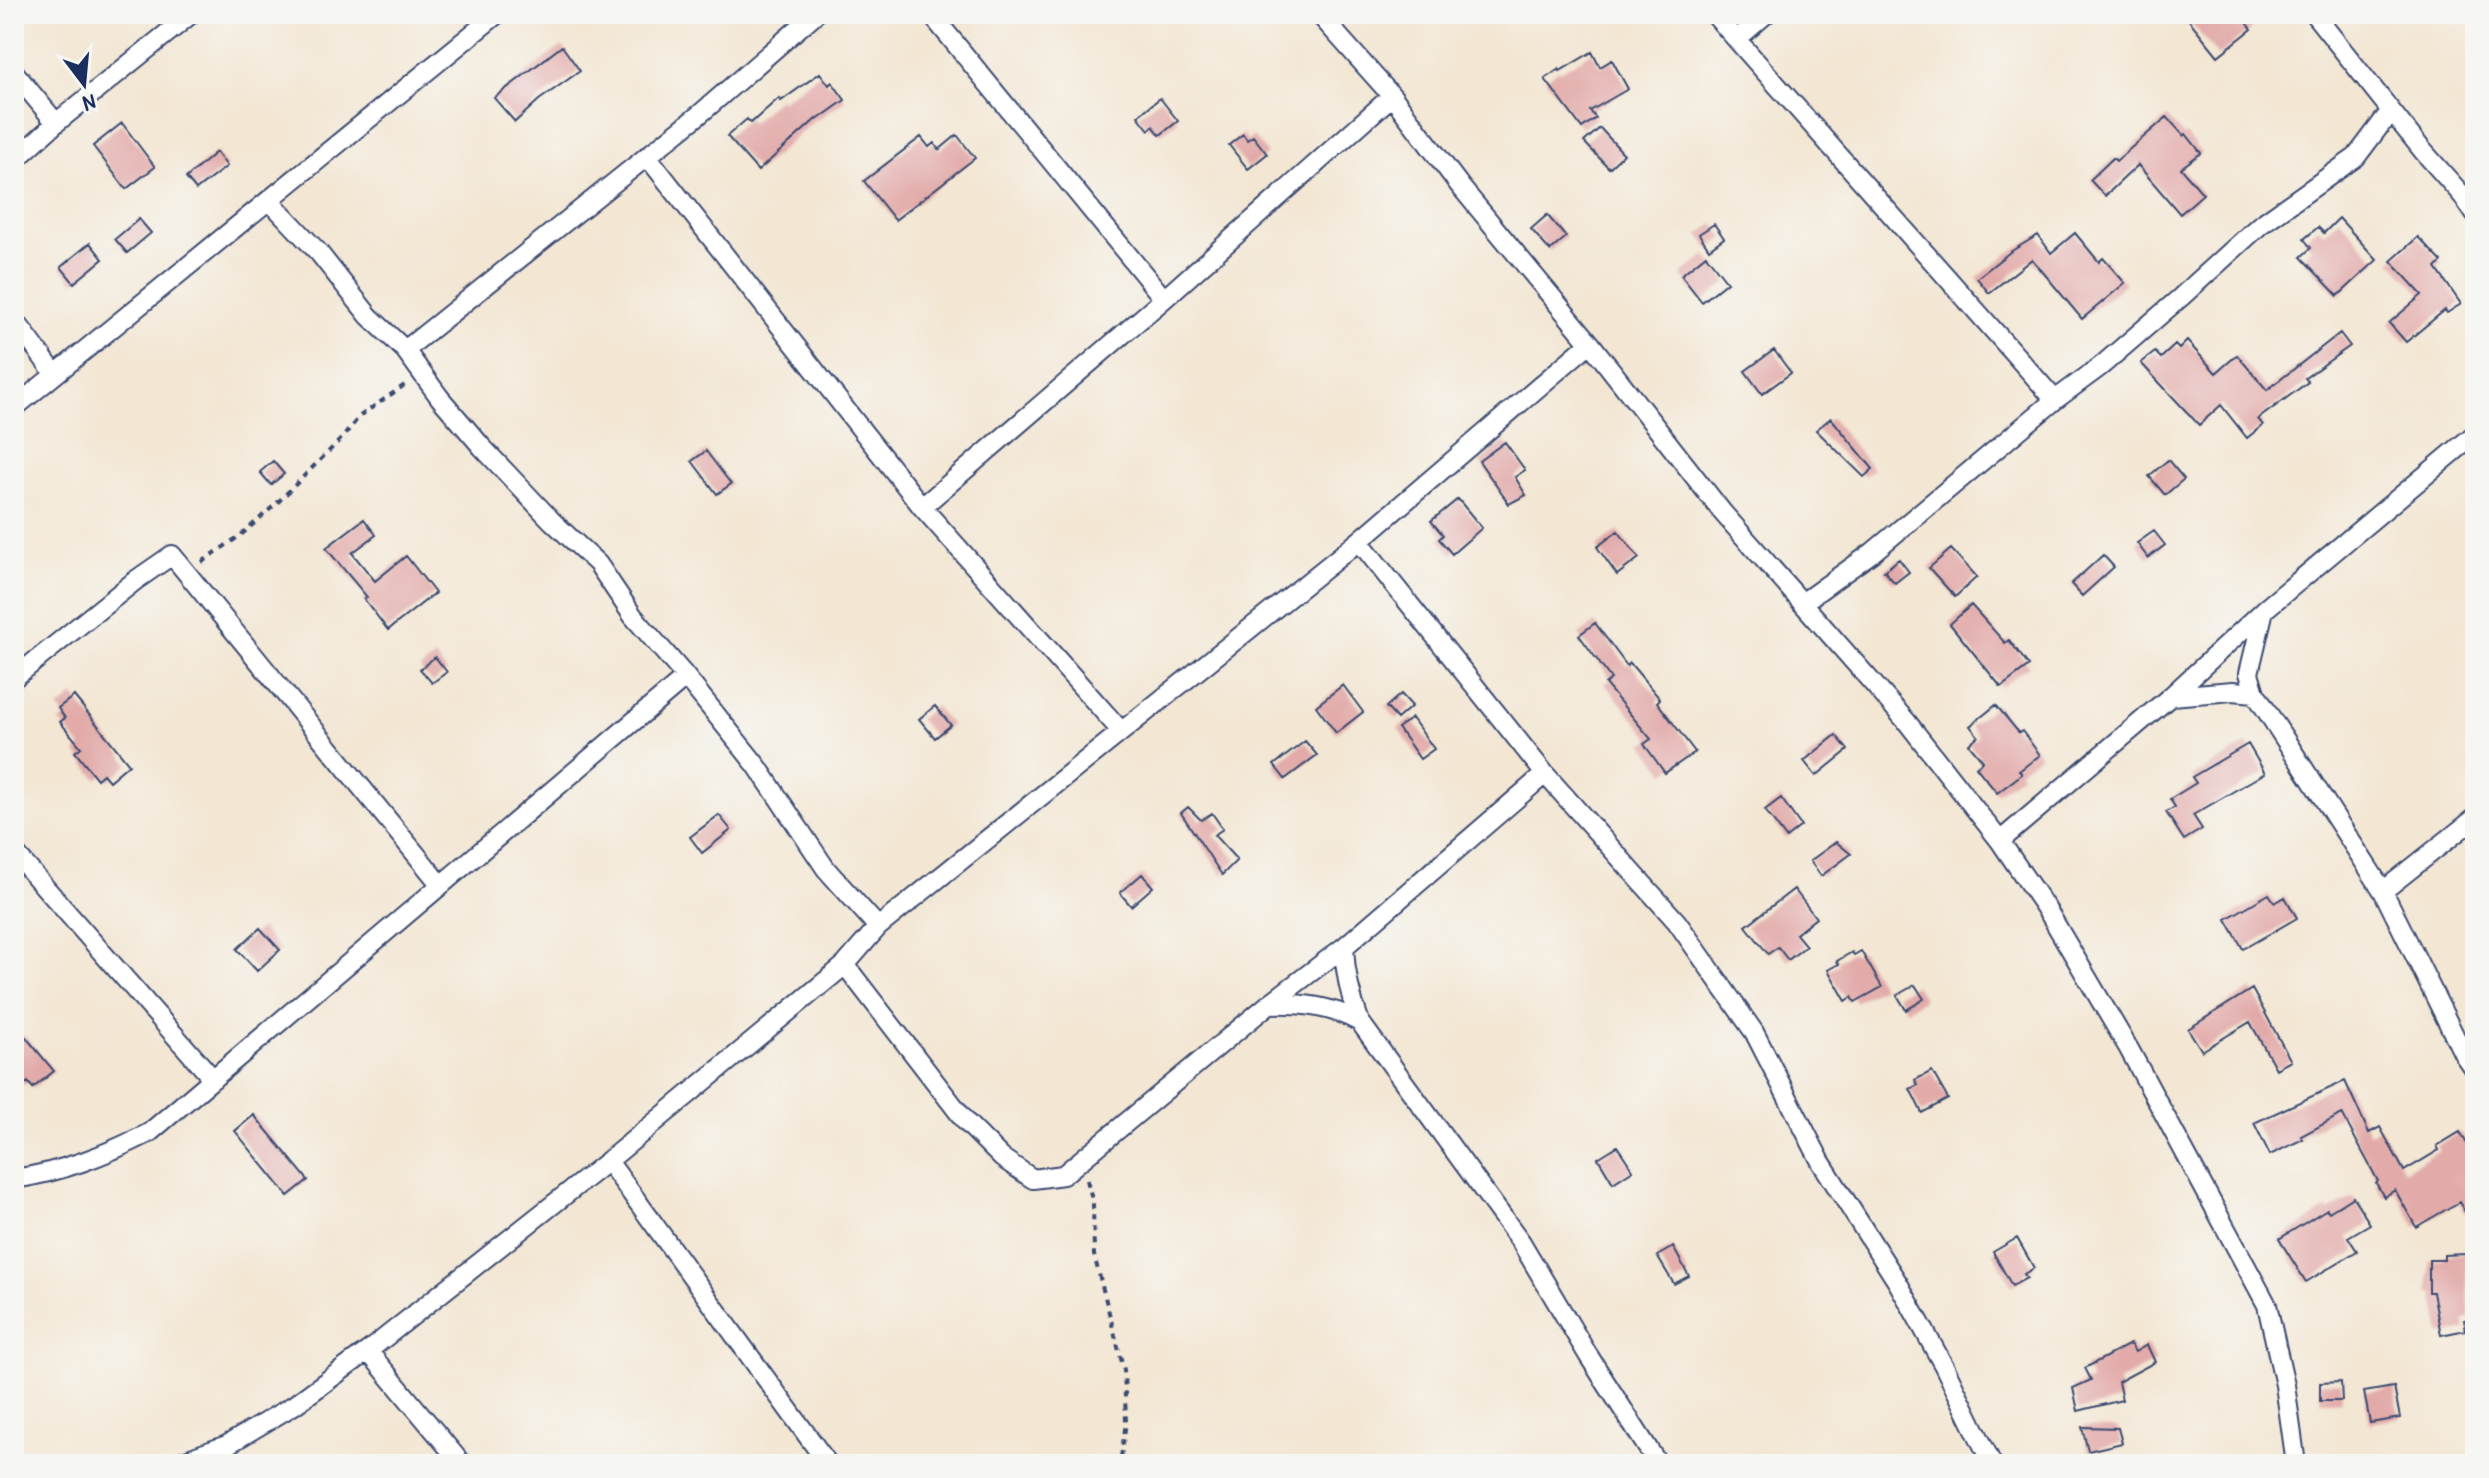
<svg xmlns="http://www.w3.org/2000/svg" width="2489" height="1478" viewBox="0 0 2489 1478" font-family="'Patrick Hand',sans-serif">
<rect width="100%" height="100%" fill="#f6f6f2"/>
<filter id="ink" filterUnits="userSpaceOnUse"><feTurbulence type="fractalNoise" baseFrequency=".0125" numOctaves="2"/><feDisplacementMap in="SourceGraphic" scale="16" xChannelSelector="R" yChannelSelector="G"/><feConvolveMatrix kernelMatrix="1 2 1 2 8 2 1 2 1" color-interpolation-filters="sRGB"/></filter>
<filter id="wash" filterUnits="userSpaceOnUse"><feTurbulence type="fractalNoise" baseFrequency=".006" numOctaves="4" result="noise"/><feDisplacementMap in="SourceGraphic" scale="32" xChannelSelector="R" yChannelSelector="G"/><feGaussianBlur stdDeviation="1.8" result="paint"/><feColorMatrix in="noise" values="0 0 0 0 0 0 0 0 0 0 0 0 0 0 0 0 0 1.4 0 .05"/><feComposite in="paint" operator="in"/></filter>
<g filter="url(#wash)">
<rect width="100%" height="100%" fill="#f3e6d3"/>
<g id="blocks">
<!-- building -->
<path fill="#e2abaa" d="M2184,14h56l12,15 -34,27z
M562,46l18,25 -41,29 -24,22 -21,-24z
M1592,52l8,15 12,-7 16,29 -38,22 6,7 -14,10 -37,-49 14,-10 1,2z
M820,73l9,12 3,-3 13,18 -28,20 -1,-1 -58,52 -31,-35 20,-17 4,4 28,-25 2,3z
M1160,98l18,23 -18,14 -7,-9 -4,4 -11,-14z
M2167,117l17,19 2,-2 15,19 -20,15 22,26 -23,20 -42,-49 -33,31 -15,-16 23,-22 3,3z
M122,123l33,44 -29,22 -33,-43z
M1600,128l24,26 -15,14 -25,-26z
M1243,134l4,6 6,-4 14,18 -19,15 -19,-24z
M957,135l18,23 -80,62 -31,-39 57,-44 8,10 5,-4 5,7z
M216,152l11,14 -31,24 -10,-12z
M1547,215l19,22 -16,14 -19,-22z
M2339,218l38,42 -39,36 -37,-39 10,-9 -7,-9 14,-12 6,6z
M139,219l12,14 -24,20 -12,-14z
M1714,224l10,14 -15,11 -10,-15z
M2075,233l24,29 4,-4 22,25 -43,36 -50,-60 -43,34 -12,-15 33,-26 28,-17 13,18z
M2418,237l24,25 -6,6 25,36 -14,9 -2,-3 -39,32 -17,-19 33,-28 -31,-34z
M90,243l13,16 -29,24 -13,-16z
M1706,255l21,27 -25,20 -21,-27z
M2340,333l10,13 -45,32 3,4 -50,37 5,6 -16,13 -26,-33 -22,20 -58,-62 14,-11 6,6 14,-13 4,4 8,-8 29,32 21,-18 30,35z
M1774,350l17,23 -29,21 -17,-23z
M1831,418l42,51 -9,8 -48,-47z
M1505,442l20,28 -10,7 11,18 -17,9 -30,-43z
M706,451l25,33 -14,10 -25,-33z
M2168,460l16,19 -19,16 -16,-19z
M273,461l11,13 -13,11 -11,-13z
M1458,499l24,29 -30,26 -13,-15 4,-4 -12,-14z
M364,519l12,16 -24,18 23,28 31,-25 29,37 -47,37 -24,-31 3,-2 -41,-49z
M1618,531l21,27 -22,17 -20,-28z
M2154,531l11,14 -17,13 -11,-15z
M1951,549l26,28 -22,20 -26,-29z
M2103,555l11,12 -32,29 -11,-12z
M1899,559l10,13 -14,11 -11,-12z
M1971,605l34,38 4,-3 20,26 -28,21 -51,-63z
M1595,623l32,43 3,-3 30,36 -3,3 38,50 -30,21 -21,-29 7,-5 -46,-55 6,-5 -32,-44z
M435,657l12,15 -15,11 -12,-14z
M1343,685l20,27 -27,21 -20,-27z
M1401,694l11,12 -15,13 -11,-12z
M74,696l55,68 -20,17 -6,-7 -6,5 -22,-27 6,-5 -21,-25 5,-4 -7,-10z
M1996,705l23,28 3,-2 18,24 -21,16 3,3 -25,19 -21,-26 7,-6 -14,-17 9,-8 -8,-10z
M935,706l16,19 -16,13 -16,-19z
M1412,718l22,31 -14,10 -22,-31z
M1836,735l12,15 -32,26 -12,-15z
M1305,741l12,14 -32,24 -11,-14z
M2248,744l17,29 -72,42 9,14 -18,11 -18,-28 9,-5 -5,-8 26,-16 -4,-6z
M1781,798l20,28 -15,12 -21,-28z
M1188,807l13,13 11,-7 11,16 -9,6 23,25 -15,15 -41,-62z
M719,815l12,15 -29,23 -12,-16z
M1836,842l15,12 -30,22 -11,-15z
M1142,874l11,13 -22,19 -11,-13z
M1794,889l22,29 -20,16 10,12 -18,14 -10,-13 -10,7 -22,-28z
M2269,894l6,9 10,-6 12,21 -54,31 -17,-30z
M260,928l20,22 -23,21 -20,-22z
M1861,951l21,36 -27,15 -3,-5 -6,4 -18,-31 11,-6 -2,-3 15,-9 2,3z
M1915,985l9,14 -18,11 -9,-15z
M2252,989l39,72 -15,8 -26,-47 -48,29 -14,-22z
M25,1036l29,35 -21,17 -5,-6 -4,3 -10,-12v-28z
M1932,1071l16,28 -26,14 -12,-24 8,-4 -3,-5z
M2345,1081l24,52 11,-6 24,44 35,-21 -2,-4 23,-14 15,25v71l-16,-26 -43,25 -21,-37 -11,7 -8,-14 2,-2 -36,-67 -41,22 2,3 -33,16 -16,-32z
M254,1115l54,65 -20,16 -53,-65z
M1617,1146l16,24 -20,13 -15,-25z
M2353,1197l17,27 -22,13 9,14 -51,31 -27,-43 48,-30 2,3z
M2017,1238l17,30 -10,6 3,4 -15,8 -19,-34z
M1673,1247l16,29 -15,8 -17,-28z
M2466,1254l4,65 -6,1 2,10 -25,5 -8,-43h-4v-32h15v-5z
M2130,1344l5,8 12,-7 8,17 -37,20 4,18 -44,11 -5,-23 18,-8 -6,-12z
M2341,1382l1,19h-22v-18z
M2394,1387l6,31 -30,5 -6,-31z
M2082,1427l36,1 4,15 -34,8z"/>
</g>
</g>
<g filter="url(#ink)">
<use href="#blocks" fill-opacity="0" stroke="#3b4a70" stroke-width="2"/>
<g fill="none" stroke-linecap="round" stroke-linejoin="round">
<!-- street casing -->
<g stroke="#3b4a70" stroke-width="22">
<path id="street" d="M931,14l233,285
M1319,14l73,82 68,90 130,157 133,170 184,209 93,119 49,72 80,136 138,256 18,80 11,79
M1714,14l341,386
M2314,14l109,137 39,44 13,19
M1737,39l29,-25
M14,72l42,51
M647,156l275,351 199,224
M14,161l42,-38 135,-109
M269,200l50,53 50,63 36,34 35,48 42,49 70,74 46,43 35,52 53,61 71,89 69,103 52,58
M14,319l41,55
M405,350l295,-236 115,-100
M14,408l483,-394
M922,507l242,-208 228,-203
M1359,541l186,233 132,148 77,110 67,130 77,121 46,83 48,98
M1802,603l71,-51 182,-152 46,-34 80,-69 79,-72 96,-68 34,-45
M2264,610l-15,63 6,20 128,198 81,164 11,16
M14,678l122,-98 36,-25 269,330
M2171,696l62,-5 22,2
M2000,841l171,-145 93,-86 211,-176
M14,852l199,227
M2383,891l92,-73
M1344,947c1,27 6,50 16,75l161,220 67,113 70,109
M845,965l121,157 36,36 31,21 30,-4 206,-171 75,-57 201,-173
M1269,1004c33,-1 62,2 91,18
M608,1161l220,303
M14,1179c48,-7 91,-24 135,-46l537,-456
M368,1351l94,113
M174,1464l53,-19 67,-40 74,-54 240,-190 237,-196 33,-38 481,-386 231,-198"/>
</g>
<!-- path -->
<path stroke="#3b4a70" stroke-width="4" stroke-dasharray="6 6" stroke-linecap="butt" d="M202,562l39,-27 36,-32 65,-65 18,-22 49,-34
M1087,1180l6,23 1,52 30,115 2,52 -6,42"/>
<!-- street -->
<use href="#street" stroke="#fff" stroke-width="18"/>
</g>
</g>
<!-- margin -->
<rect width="2489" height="1478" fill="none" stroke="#f6f6f2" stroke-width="48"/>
<!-- north arrow -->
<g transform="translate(84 84) rotate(164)" stroke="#f6f6f2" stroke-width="6" paint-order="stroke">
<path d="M0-6L14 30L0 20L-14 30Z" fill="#1b2f5e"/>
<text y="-12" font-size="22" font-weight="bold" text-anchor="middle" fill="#1b2f5e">N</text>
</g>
</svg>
